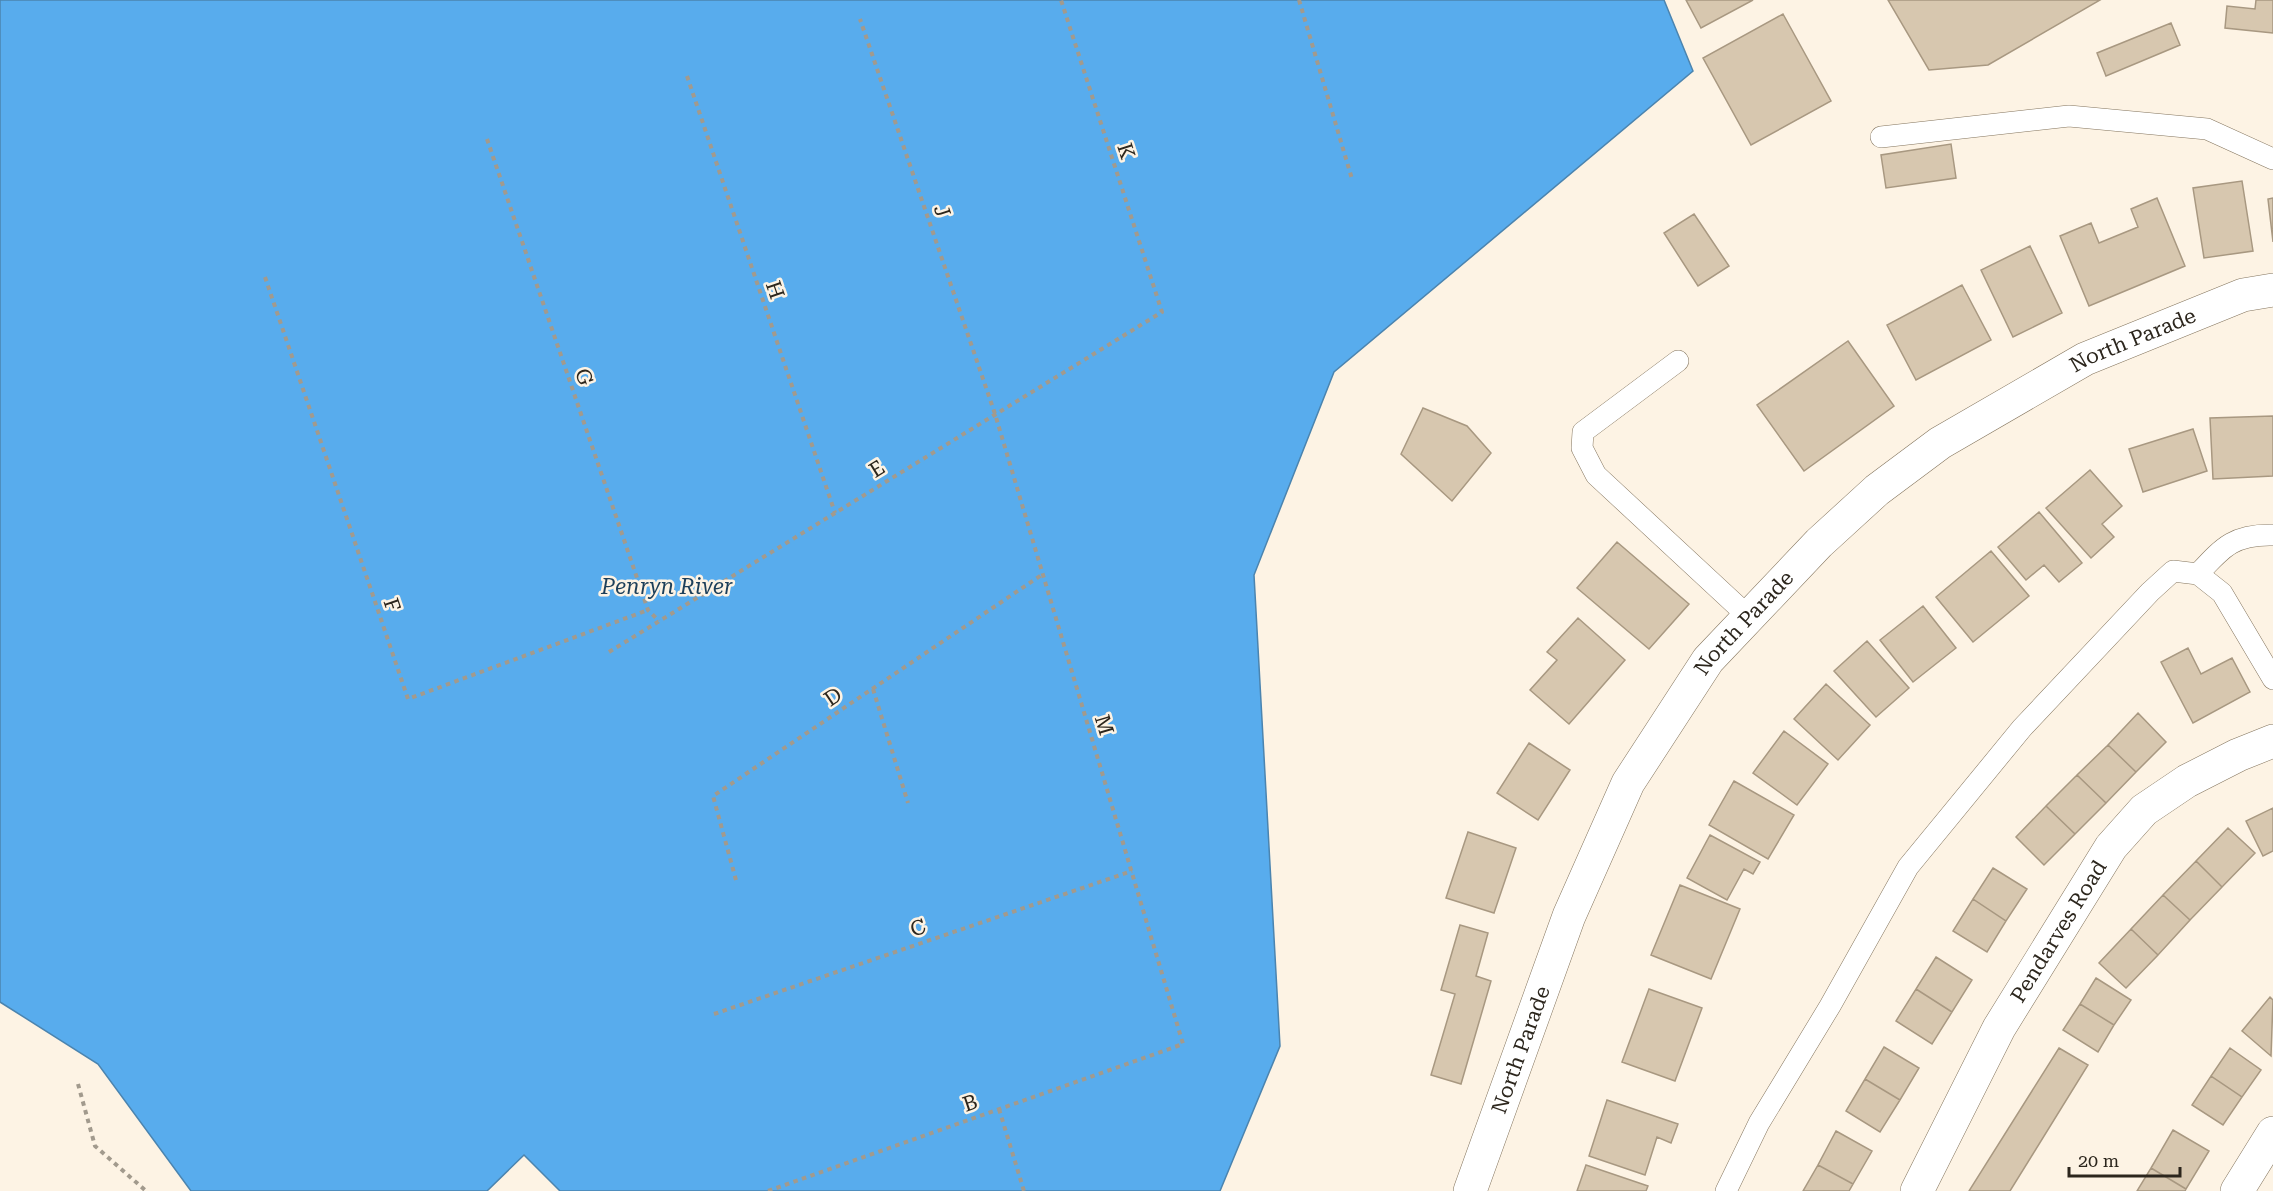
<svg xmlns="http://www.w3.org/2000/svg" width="2273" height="1191" viewBox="0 0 2273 1191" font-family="'Roboto Serif',serif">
<rect width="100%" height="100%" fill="#fdf3e4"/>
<!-- water -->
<path fill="#58aced" stroke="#4b84af" stroke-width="1.5" d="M0,0h1664l29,71 -359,301 -80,203 26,471 -60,145h-660l-36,-36 -37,36h-296l-93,-127 -98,-62z"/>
<!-- building -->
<path fill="#d7c7af" stroke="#a89881" stroke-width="1.5" d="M1686,0h67l-52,28z
M1888,0h212l-112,65 -59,5z
M2256,0h17v33l-48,-5 2,-22 28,3z
M1783,14l48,87 -80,44 -48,-87z
M2171,23l9,22 -74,31 -9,-23z
M1951,144l5,34 -70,10 -5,-33z
M2242,181l11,70 -49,7 -11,-70z
M2157,198l28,68 -96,40 -29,-70 31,-13 8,20 39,-16 -7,-18z
M2273,198v44l-5,-43z
M1694,214l35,52 -31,20 -34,-53z
M2030,246l32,67 -49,24 -32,-67z
M1962,285l29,55 -75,40 -29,-55z
M1848,341l46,65 -90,65 -47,-66z
M1423,408l44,18 24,27 -39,48 -51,-47z
M2273,416v60l-60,3 -3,-61z
M2193,429l14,42 -64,21 -14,-43z
M2090,470l32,36 -20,18 12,13 -23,21 -45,-50z
M2039,512l43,51 -23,19 -15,-17 -18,15 -28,-33z
M1617,542l72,62 -40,45 -72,-61z
M1991,551l38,45 -56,46 -37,-45z
M1923,606l33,42 -43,34 -33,-42z
M1578,618l47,42 -56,64 -39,-34 27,-30 -10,-8z
M1867,641l42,47 -33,29 -42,-46z
M2188,648l13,26 31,-16 18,34 -57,31 -32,-61z
M1826,684l44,41 -32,35 -44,-41z
M2138,713l28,29 -30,30 -28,-27z
M1784,731l44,33 -31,41 -44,-32z
M1529,743l41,27 -32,50 -41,-27z
M2108,745l28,27 -30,31 -29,-28z
M2077,775l29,28 -31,31 -29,-28z
M1734,781l60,34 -26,44 -59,-34z
M2046,806l29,28 -31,31 -28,-28z
M2273,808v43l-10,5 -17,-35z
M2228,828l27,25 -33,34 -26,-26z
M1468,832l48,16 -22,65 -48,-15z
M1710,835l50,27 -7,12 -9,-5 -17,31 -40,-22z
M2196,861l26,26 -32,33 -27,-25z
M1993,868l34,21 -21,32 -33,-22z
M1680,885l60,24 -29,70 -60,-24z
M2163,895l27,25 -32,35 -27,-26z
M1973,899l33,22 -19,31 -34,-21z
M1460,925l28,8 -12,43 15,5 -30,103 -30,-9 24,-81 -14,-4z
M2131,929l27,26 -32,33 -27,-25z
M1936,957l36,23 -20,32 -36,-23z
M2096,978l35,22 -17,25 -34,-21z
M1649,989l53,19 -27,73 -53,-19z
M1916,989l36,23 -20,32 -36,-23z
M2270,997l3,3 -2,56 -29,-25z
M2080,1004l34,21 -16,27 -35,-22z
M1884,1047l35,21 -19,32 -35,-21z
M2059,1048l29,17 -78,126h-41z
M2230,1048l31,22 -19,27 -31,-21z
M2211,1076l31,21 -19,28 -31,-20z
M1865,1079l35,21 -20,32 -34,-21z
M1607,1100l71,24 -7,19 -14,-6 -12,38 -56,-19z
M2173,1130l36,21 -23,38 -35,-21z
M1836,1131l36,20 -19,33 -35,-19z
M1586,1165l62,21 -2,5h-69z
M1818,1165l35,19 -4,7h-46z
M2151,1168l35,21 -1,2h-48z"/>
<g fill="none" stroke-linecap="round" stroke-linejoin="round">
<!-- lane casing -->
<g stroke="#84755e" stroke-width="22">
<path id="lane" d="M1881,137l188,-21 138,13 66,30
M1678,361l-95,71 -1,16 14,27 153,142
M2198,574c25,-27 36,-40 75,-39
M1726,1191l33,-68 71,-117 78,-139 114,-139 128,-136 23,-21 25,3 24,19 51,86"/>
</g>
<!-- street casing -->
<g stroke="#84755e" stroke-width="34">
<g id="street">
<path id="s1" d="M1917,1191l82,-163 112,-181 33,-37 43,-29 51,-26 35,-14"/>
<path d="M2237,1191l36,-58"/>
</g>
</g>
<!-- secondary casing -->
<g stroke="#84755e" stroke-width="34">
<g id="secondary">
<path id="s2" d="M1470,1191l99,-275 59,-133 80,-123 111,-117 58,-53 63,-47 145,-84 158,-64 30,-5"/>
</g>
</g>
<!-- path -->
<path stroke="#a29a8d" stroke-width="4" stroke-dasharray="4.5 4.5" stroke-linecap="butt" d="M1299,0l53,179
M687,76l148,437
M487,139l161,471 11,11
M265,277l143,422 240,-89
M609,652l553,-340 -101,-312
M873,689l35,114
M736,880l-23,-84 330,-222
M714,1014l418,-143
M78,1084l17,62 51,45
M999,1109l25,82
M768,1191l415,-147 -188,-630 -135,-395"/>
<!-- lane -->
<use href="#lane" stroke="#fff" stroke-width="21"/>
<!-- street -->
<use href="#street" stroke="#fff" stroke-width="33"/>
<!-- secondary -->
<use href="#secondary" stroke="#fff" stroke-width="33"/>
</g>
<g text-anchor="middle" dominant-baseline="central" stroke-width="5" stroke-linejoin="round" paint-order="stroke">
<!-- street labels -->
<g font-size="21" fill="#2c261d" stroke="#fdf3e4">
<text transform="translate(1126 151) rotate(72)">K</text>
<text transform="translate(942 211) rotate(71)">J</text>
<text transform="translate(775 290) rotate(71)">H</text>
<text stroke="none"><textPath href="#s2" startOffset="1122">North Parade</textPath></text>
<text transform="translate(584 377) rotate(71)">G</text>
<text transform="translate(877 469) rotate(-32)">E</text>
<text transform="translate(392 605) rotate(71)">F</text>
<text stroke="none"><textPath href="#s2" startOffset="636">North Parade</textPath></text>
<text transform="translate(833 697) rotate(-34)">D</text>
<text transform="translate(1104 725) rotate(73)">M</text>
<text transform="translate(918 928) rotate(-19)">C</text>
<text stroke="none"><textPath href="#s1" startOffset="296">Pendarves Road</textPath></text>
<text stroke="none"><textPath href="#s2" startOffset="150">North Parade</textPath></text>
<text transform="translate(970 1103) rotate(-19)">B</text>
</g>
<!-- water labels -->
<g font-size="22" font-style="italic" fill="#1c3f5a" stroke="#fdf3e4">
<text x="667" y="586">Penryn River</text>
</g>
</g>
<!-- scale -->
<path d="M2069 1167v9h111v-9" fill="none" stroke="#2c261d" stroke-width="3"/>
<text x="2078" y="1167" font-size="18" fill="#2c261d" stroke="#fdf3e4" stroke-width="4.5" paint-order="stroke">20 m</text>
</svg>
